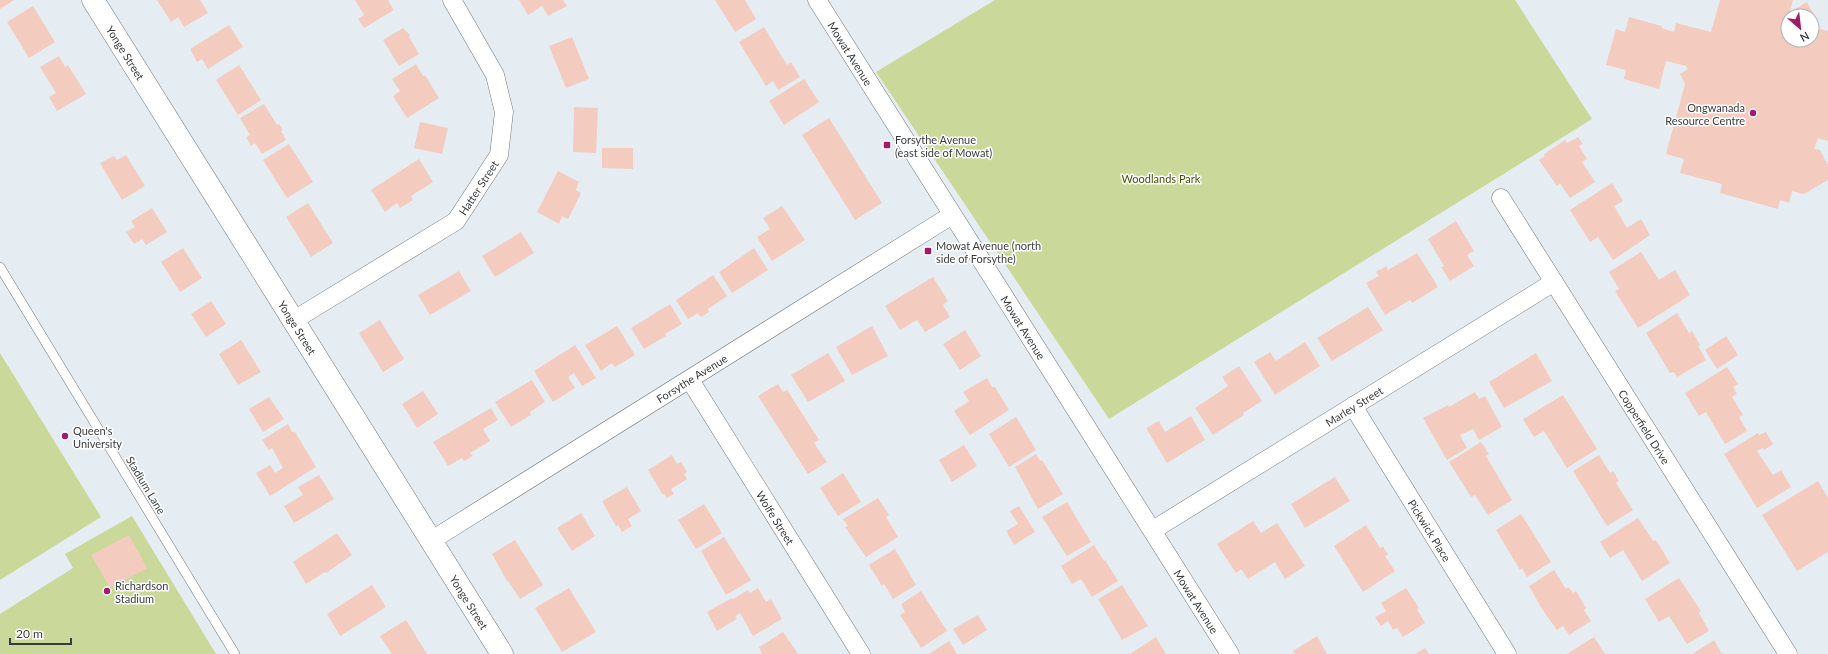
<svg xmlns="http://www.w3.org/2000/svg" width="1828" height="654" viewBox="0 0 1828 654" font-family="Lato,sans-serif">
<rect width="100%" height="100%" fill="#e6edf2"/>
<!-- green -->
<path fill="#cad89a" d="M995,0h520l77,119 -483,300 -233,-347z
M0,353l101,164 -101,63z
M132,516l84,138h-216v-40l73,-46 -8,-14z"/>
<!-- building -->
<path fill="#f4cbbf" d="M0,0h14l-14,9z
M157,0h43l8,13 -24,14 -6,-10 -7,5z
M355,0h33l6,10 -30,18 -6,-9 6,-4z
M519,0h44l4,6 -19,10 -6,-10 -14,9z
M715,0h30l11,19 -21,13z
M1720,0h73l-3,12 17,-10 11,20 -6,3v-9h-24v24h24v-13l16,4v110l-10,-3 -4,11 6,1 8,15v15l-24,14 -12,-3 -3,12 -9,-3 -2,9 -58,-16 2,-9 -42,-11 4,-14 -18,-5 19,-70 -5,-10 8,-5 -2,-3 -20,-5 -7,28 -35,-10 2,-9 -20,-5 10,-36 9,3 4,-15 33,9v2l12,4 2,-9 35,9z
M33,6l22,36 -26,16 -22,-36z
M229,25l14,22 -35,22 -6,-10 -5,3 -7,-13z
M764,27l23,38 4,-3 9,15 -22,13 -5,-9 -7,5 -27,-44z
M403,28l7,7 -1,2 10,17 -20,12 -16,-26z
M572,37l17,42 -23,9 -17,-42z
M59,56l6,11 3,-2 18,29 -29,17 -8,-14 7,-4 -16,-26z
M416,64l7,12 2,-1 14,23 -32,20 -14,-22 7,-5 -8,-12z
M239,65l22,35 -23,15 -22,-35z
M804,79l15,23 -35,23 -15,-24z
M264,104l13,21 2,-1 4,6 -2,1 5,9 -24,14 -7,-11 -4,3 -5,-9 4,-2 -10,-17z
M574,107l24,1 -2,45 -23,-1z
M829,118l53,85 -27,17 -53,-85z
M420,122l28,6 -6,26 -28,-6z
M1578,137l5,7 -4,2 8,13 -5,3 13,20 -25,16 -10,-15 -3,3 -18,-26 6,-4 -1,-2 21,-14 2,3z
M289,144l24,38 -26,16 -24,-38z
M602,148h31v21l-31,-1z
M126,155l19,31 -23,14 -22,-37 14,-7 3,4z
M419,159l14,23 -22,14 2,4 -13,8 -3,-5 -12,9 -14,-22z
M558,171l21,11 -3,8 5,3 -13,26 -6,-3 -3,8 -22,-12z
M1612,183l11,18 -9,5 13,22 14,-9 9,16 -37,25 -15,-23 -8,5 -20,-32z
M308,203l25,40 -22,14 -25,-40z
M782,206l23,34 -33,21 -15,-24 13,-8 -7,-11z
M152,208l15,24 -21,13 -4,-6 -8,5 -8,-12 9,-5 -4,-6z
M1456,221l18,30 -7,4 7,11 -24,15 -9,-14 3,-1 -16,-27z
M521,232l13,21 -39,24 -13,-21z
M183,248l19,30 -22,14 -19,-30z
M754,248l14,22 -36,23 -13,-21z
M1641,252l18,28 16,-10 15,25 -52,33 -23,-37 4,-2 -10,-17z
M1417,253l21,34 -26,16 -2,-3 -25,15 -19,-32 13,-7 -3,-4 3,-3 1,1 6,-4 2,4z
M459,271l12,20 -41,24 -12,-20z
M713,275l14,21 -19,13 1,3 -8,5 -3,-4 -10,6 -12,-19z
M933,277l15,24 -5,4 7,12 -25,15 -8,-12 -17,10 -15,-24z
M211,301l15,23 -20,13 -15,-23z
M670,304l12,20 -17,10 1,2 -22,13 -13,-21z
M1368,307l15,23 -51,31 -15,-23z
M1677,313l12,20 3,-2 8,14 -2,1 8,14 -29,17 -3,-5 -4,1 -24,-40z
M380,320l24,39 -21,13 -24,-39z
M617,326l18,29 -20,12 -3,-4 -11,8 -16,-26z
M872,326l16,30 -36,19 -16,-28z
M965,330l16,26 -21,14 -17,-26z
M1726,336l12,19 -21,14 -12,-19z
M241,340l20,32 -23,13 -19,-31z
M1305,342l15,24 -45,29 -21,-33 16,-10 6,9z
M575,345l21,33 -14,8 -8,-13 -6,4 7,11 -22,14 -19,-31z
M828,353l17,28 -37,21 -17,-27z
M1536,353l16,28 -48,27 -15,-26z
M1239,366l23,35 -19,12 1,2 -31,20 -18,-27 33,-22 -6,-9z
M1727,367l11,17 -5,3 4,7 -5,3 11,18 -4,2 8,14 -22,13 -19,-32 -7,4 -14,-23z
M987,378l5,9h3l14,23 -39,25 -16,-24 15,-10 -6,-9z
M532,380l13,22 -15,10 1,3 -20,12 -16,-25z
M778,384l5,8 4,-2 11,17 21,33 -5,3 13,19 -19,12 -50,-78z
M423,391l15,23 -21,14 -15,-24z
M1475,392l4,7 6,-3 17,31 -23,13 -6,-11 -13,6 7,13 -20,12 -24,-42 25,-13 1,2z
M1563,395l34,54 -30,19 -23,-37 -10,6 -11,-18z
M269,397l15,22 -21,13 -14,-23z
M491,408l7,12 -15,9 7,12 -20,12 3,3 -9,5 -2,-3 -14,8 -15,-24z
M1191,416l14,24 -38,23 -21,-35 13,-7 6,11z
M1016,417l20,33 -27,17 -20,-33z
M288,424l4,8h3l21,35 -46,29 -14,-23 14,-8 5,8 8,-5 -11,-20 -3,2 -7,-10z
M1766,432l7,12 -9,6 -1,-2 -6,3 16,24 8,-5 10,17 -34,21 -33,-54 34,-21 1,2z
M1481,442l8,12 -3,2 26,44 -24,15 -13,-20 -4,2 -22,-35z
M964,445l13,21 -25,16 -13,-22z
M1036,454l4,7 2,-1 21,34 -25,15 -23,-42z
M672,455l5,9 4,-2 6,10 -3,2 3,5 -16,10 3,5 -7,4 -3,-4 -1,1 -15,-25z
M1599,455l11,18 3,-2 2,3 4,7 -3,2 17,27 -26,16 -34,-55z
M843,473l18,29 -23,14 -18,-28z
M319,475l15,24 -40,24 -10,-17 19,-11 -5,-8z
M1335,477l15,24 -45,27 -14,-24z
M1818,481l10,17v54l-31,19 -35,-56z
M627,487l14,24 -13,8 4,7 -10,6 -4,-7 -2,1 -14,-25z
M878,498l11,17 -3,2 12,20 -32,20 -21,-30 3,-1 -5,-7z
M1067,502l24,40 -24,14 -25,-39z
M704,504l18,29 -26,16 -18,-29z
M1019,506l16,26 -21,13 -8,-14 12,-7 -8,-13z
M581,513l14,23 -23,15 -15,-23z
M1521,514l30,48 -24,15 -5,-9 -2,2 -24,-40z
M1638,518l15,23 3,-1 14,23 -28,18 -19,-31 -13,8 -10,-16z
M1253,521l8,12 16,-10 28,43 -20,13 -10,-17 -27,17 -7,-10 -5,4 -19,-29z
M1366,525l14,23 3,-2 2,4 3,4 -3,2 10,15 -32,21 -29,-46z
M337,533l15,22 -26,18 -1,-1 -19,12 -13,-22z
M129,535l18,33 -37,20 -19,-33z
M724,537l27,43 -25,15 -25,-44z
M515,540l28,45 -23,14 -12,-18h-1l-15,-27z
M1094,545l10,16 1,-1 13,21 -26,16 -11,-18 -9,5 -11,-18z
M895,549l21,36 -23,14 -9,-15 -2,2 -13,-21z
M1554,570l12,19 2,-2 5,6 3,-2 10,17 -2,2 7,11 -22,14 -6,-9 -6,4 -15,-21 -13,-23z
M1679,578l22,33 -2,2 10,18 -22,13 -18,-28 -10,6 -14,-23z
M372,585l14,22 -46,29 -13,-22z
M1122,585l26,41 -26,14 -24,-41z
M569,588l27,44 -34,20 -27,-44z
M758,588l8,14 5,-3 11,20 -29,17 -13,-23 -5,3 2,3 -20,12 -10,-19 25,-14 1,1 15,-9 2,3z
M1406,588l13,20 -2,1 8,14 -22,14 -6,-9 -4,2 -5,-9 -7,5 -6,-9 11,-6 -5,-8z
M921,591l26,40 -26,17 -21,-33 5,-3 -4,-8z
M978,615l9,15 -24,15 -10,-16z
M406,620l21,34h-35l-12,-18z
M783,632l15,22h-38l2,-1 -3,-6z
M1317,636l10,18h-32l-2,-3z
M1156,637l10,17h-36z
M1594,637l11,17h-38z
M1714,640l8,14h-27l-1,-1z
M949,641l8,13h-28z
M1425,648l4,6h-14z"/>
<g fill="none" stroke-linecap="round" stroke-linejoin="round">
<!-- lane casing -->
<g stroke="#70767b" stroke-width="10">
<path id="lane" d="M0,267l235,387"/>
</g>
<!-- street casing -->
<g stroke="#70767b" stroke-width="19">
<g id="street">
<path id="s1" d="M817,0l413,654"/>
<path id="s2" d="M1501,198l287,456"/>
<path id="s3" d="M294,320l162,-99 43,-66 5,-43 -9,-37 -43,-75"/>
<path id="s4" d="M690,380l171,274"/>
<path id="s5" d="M1353,406l154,248"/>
<path id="s6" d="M1153,530l401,-248"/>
<path id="s7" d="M432,540l520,-325"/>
</g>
</g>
<!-- secondary casing -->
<g stroke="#70767b" stroke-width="23">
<g id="secondary">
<path id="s8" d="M93,0l409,654"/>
</g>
</g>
<!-- lane -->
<use href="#lane" stroke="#fff" stroke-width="9"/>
<!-- street -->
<use href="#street" stroke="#fff" stroke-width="18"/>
<!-- secondary -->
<use href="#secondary" stroke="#fff" stroke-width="22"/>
</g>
<!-- markers -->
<g fill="#a01b6b" stroke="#fff" stroke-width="1.5">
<circle cx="1753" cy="113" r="4"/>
<rect x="883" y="141" width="8" height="8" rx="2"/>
<rect x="924" y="247" width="8" height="8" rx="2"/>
<circle cx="65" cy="436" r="4"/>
<circle cx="107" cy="591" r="4"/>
</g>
<g text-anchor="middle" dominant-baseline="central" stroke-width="3" stroke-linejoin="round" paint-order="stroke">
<!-- street labels -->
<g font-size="11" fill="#393c3e" stroke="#fff">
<text stroke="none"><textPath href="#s8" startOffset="62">Yonge Street</textPath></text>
<text stroke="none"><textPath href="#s1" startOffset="63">Mowat Avenue</textPath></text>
<text stroke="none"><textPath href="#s3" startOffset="230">Hatter Street</textPath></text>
<text stroke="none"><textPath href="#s8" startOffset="386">Yonge Street</textPath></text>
<text stroke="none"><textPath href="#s1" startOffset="387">Mowat Avenue</textPath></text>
<text stroke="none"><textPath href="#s7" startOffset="306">Forsythe Avenue</textPath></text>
<text stroke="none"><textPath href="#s6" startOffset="236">Marley Street</textPath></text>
<text stroke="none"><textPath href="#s2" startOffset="270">Copperfield Drive</textPath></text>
<text transform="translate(146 485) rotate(59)">Stadium Lane</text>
<text stroke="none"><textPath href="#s4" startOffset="162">Wolfe Street</textPath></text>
<text stroke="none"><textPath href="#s5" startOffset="146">Pickwick Place</textPath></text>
<text stroke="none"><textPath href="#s1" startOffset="711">Mowat Avenue</textPath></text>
<text stroke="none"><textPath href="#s8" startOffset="710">Yonge Street</textPath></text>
</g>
<!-- poi labels -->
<g font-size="11" fill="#393c3e" stroke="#fff" text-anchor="start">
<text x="1745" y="107" text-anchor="end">Ongwanada<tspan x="1745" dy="13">Resource Centre</tspan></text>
<text x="895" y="139">Forsythe Avenue<tspan x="895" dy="13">(east side of Mowat)</tspan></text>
<text x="936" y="245">Mowat Avenue (north<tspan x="936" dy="13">side of Forsythe)</tspan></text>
<text x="73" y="430">Queen's<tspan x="73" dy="13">University</tspan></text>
<text x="115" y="585">Richardson<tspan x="115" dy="13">Stadium</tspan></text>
</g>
<!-- park labels -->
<g font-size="11" fill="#444f05" stroke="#fff">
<text x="1161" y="178">Woodlands Park</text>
</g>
</g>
<!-- north arrow -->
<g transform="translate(1800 28) rotate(152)"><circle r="19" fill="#ffffff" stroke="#b0b1b2"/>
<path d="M0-3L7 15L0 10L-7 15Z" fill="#a01b6b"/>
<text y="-6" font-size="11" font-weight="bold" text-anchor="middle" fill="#393c3e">N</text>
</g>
<!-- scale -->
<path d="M10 638v6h61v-6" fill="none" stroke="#393c3e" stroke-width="2"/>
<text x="16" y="638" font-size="12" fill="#393c3e" stroke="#ffffff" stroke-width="3" paint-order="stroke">20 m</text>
</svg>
